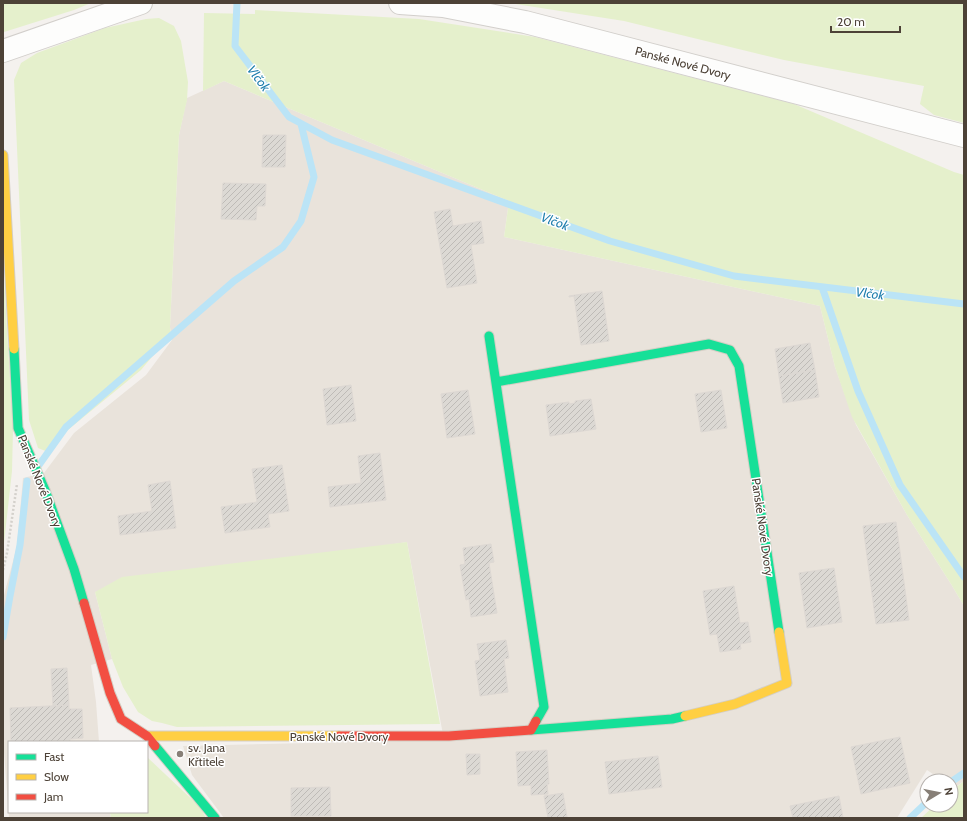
<svg xmlns="http://www.w3.org/2000/svg" width="967" height="821" viewBox="0 0 967 821" font-family="Cabin,sans-serif">
<defs>
<pattern id="building-hatch" width="6" height="6" patternUnits="userSpaceOnUse"><rect width="6" height="6" fill="#dcd9d4"/><path d="M-1 1l2-2M0 6l6-6M5 7l2-2" fill="none" stroke="#bebbb7"/></pattern>
</defs>
<rect width="100%" height="100%" fill="#f4f1ee"/>
<!-- residential -->
<path fill="#e9e3db" d="M224,81l285,120 -5,36 316,69 15,61 21,58 51,90 44,69 13,22v175l-10,7 -3,-2v-5h-8l-16,-11 -30,48h-673l-32,-43 -9,-29 261,-6 -37,-198 -312,50 17,67 -21,6 5,37 3,40h-90v70h101l1,6h-102l-5,-66h-1v-153l14,-53 6,-68 21,-5 30,-40 72,-58 26,-35 -2,-13 9,-192 8,-37z"/>
<!-- grass -->
<path fill="#e5f0cc" d="M3,3h88l-17,7 -70,22 -1,-1z
M509,3h455v120l-30,-8 -14,-11 4,-18 -140,-26 -160,-39z
M255,10l164,9 116,18 259,67 160,68 10,3v431l-13,-22 -44,-69 -55,-98 -17,-50 -15,-61 -316,-69 5,-36 -285,-120 -21,10 1,-78 51,1z
M159,18l15,8 7,15 7,41 -1,18 -8,35 -9,192 1,7 -30,36 -72,59 -21,23 -10,-4 -9,-28 -15,-340 7,-17 16,-10 68,-25 41,-9z
M3,262l10,168 -1,41 -9,81z
M407,542l33,182 -263,3 -15,-4 -10,-2 -14,-9 -15,-25 -11,-28 -17,-67 27,-15z
M147,757l53,50 6,11h-95l-1,-6h37z
M964,781v37h-43l14,-13h16v-14z"/>
<g fill="none" stroke-linecap="round" stroke-linejoin="round">
<!-- stream -->
<path stroke="#bbe4f6" stroke-width="7" d="M237,3l-2,43 54,71 43,23 278,101 124,35 230,28
M822,287l36,104 42,94 64,92
M39,465l27,-38 168,-146 49,-34 18,-26 13,-44 -13,-53
M3,637l7,-41 10,-51 7,-64
M951,782l13,-9
M910,818l17,-16"/>
</g>
<!-- building -->
<path fill="url(#building-hatch)" stroke="#ddd8d3" d="M263,135h23l-1,32h-23z
M223,183l43,1 -1,22h-8l-1,14 -35,-1z
M450,209l3,17 28,-5 3,22 -13,2 6,38 -30,5 -13,-76z
M602,291l7,50 -28,4 -7,-49 -5,1v-1z
M810,343l5,27 -36,6 -4,-27z
M815,370l4,27 -36,6 -4,-27z
M351,385l5,36 -29,4 -4,-36z
M468,390l7,44 -28,4 -6,-44z
M721,390l6,38 -26,4 -6,-38z
M591,399l5,30 -46,7 -4,-31 23,-3v2l6,-1v-2z
M380,453l6,47 -56,7 -2,-20 33,-4 -3,-27z
M282,465l7,46 -21,3 2,13 -45,6 -4,-26 36,-5 -5,-33z
M170,481l6,47 -56,7 -2,-19 34,-5 -4,-26z
M896,522l13,98 -33,4 -13,-98z
M491,544l3,18 -5,1 8,50 -26,4 -2,-18 -3,1 -6,-35 5,-1 -2,-16z
M834,568l8,54 -35,6 -8,-55z
M734,586l6,37 8,-1 3,20 -11,2 1,5 -21,3 -3,-18 -7,1 -7,-44z
M506,640l3,18 -5,1 4,33 -28,4 -5,-35 5,-1 -3,-16z
M67,668l2,37 -16,1 -2,-37z
M69,705v4h13l1,29 -13,1v2l-59,1 -1,-34z
M900,737l10,46 -49,11 -10,-47z
M547,750l2,34h-2l1,10 -17,1v-10l-13,1 -2,-34z
M466,754h14v20l-13,1z
M658,756l4,31 -53,7 -4,-32z
M330,787l1,29h-40v-28z
M563,793l4,24 -7,1h-12l-4,-22z
M839,796l4,22h-50l-3,-12z"/>
<g fill="none" stroke-linecap="round" stroke-linejoin="round">
<!-- street casing -->
<g stroke="#d2cfcb" stroke-width="24">
<path id="street" d="M400,3l43,3 82,16 439,114
M3,51l138,-48"/>
</g>
<!-- fast casing -->
<g stroke="#d4cec4" stroke-width="11">
<path id="fast" d="M489,336l55,371 -8,14
M14,349l4,79 27,62 29,79 10,34
M496,382l213,-38 21,6 9,16 40,266
M531,730l141,-11 13,-3
M155,746l60,72"/>
</g>
<!-- slow casing -->
<g stroke="#d4cec4" stroke-width="11">
<path id="slow" d="M3,155l11,194
M685,716l50,-12 52,-21 -8,-51
M147,736h192"/>
</g>
<!-- jam casing -->
<g stroke="#d4cec4" stroke-width="11">
<path id="jam" d="M84,603l26,90 11,26 26,17 8,10
M339,736h110l82,-6 5,-9"/>
</g>
<!-- path -->
<path stroke="#d4d1cc" stroke-width="2.5" stroke-dasharray="2 2" stroke-linecap="butt" d="M3,570l4,-17 10,-69"/>
<!-- street -->
<use href="#street" stroke="#fdfdfc" stroke-width="22"/>
<!-- fast -->
<use href="#fast" stroke="#16e098" stroke-width="9"/>
<!-- slow -->
<use href="#slow" stroke="#ffcf43" stroke-width="9"/>
<!-- jam -->
<use href="#jam" stroke="#f24e42" stroke-width="9"/>
</g>
<!-- markers -->
<circle fill="#877f77" stroke="#fff" stroke-width="1.5" cx="180" cy="754" r="4"/>
<g text-anchor="middle" dominant-baseline="central" stroke-width="3" stroke-linejoin="round" paint-order="stroke">
<!-- street labels -->
<g font-size="12" fill="#4d4237" stroke="#fff">
<text transform="translate(683 63) rotate(15)">Panské Nové Dvory</text>
<text transform="translate(40 481) rotate(68)">Panské Nové Dvory</text>
<text transform="translate(763 527) rotate(82)">Panské Nové Dvory</text>
<text x="339" y="736">Panské Nové Dvory</text>
</g>
<!-- poi labels -->
<g font-size="12" fill="#4d4237" stroke="#fff" text-anchor="start">
<text x="188" y="747">sv. Jana<tspan x="188" dy="14">Křtitele</tspan></text>
</g>
<!-- water labels -->
<g font-size="13" font-style="italic" fill="#1f7ead" stroke="#fff">
<text transform="translate(259 78) rotate(53)">Vlčok</text>
<text transform="translate(555 221) rotate(20)">Vlčok</text>
<text transform="translate(870 293) rotate(7)">Vlčok</text>
</g>
</g>
<!-- border -->
<rect width="967" height="821" fill="none" stroke="#4d4237" stroke-width="8"/>
<!-- legend -->
<rect x="8" y="741" width="140" height="72" fill="#ffffff" stroke="#b8b3af"/>
<rect x="16" y="754" width="20" height="6" fill="#16e098" stroke="#b8b3af"/>
<text x="44" y="761" font-size="12" fill="#4d4237">Fast</text>
<rect x="16" y="774" width="20" height="6" fill="#ffcf43" stroke="#b8b3af"/>
<text x="44" y="781" font-size="12" fill="#4d4237">Slow</text>
<rect x="16" y="794" width="20" height="6" fill="#f24e42" stroke="#b8b3af"/>
<text x="44" y="801" font-size="12" fill="#4d4237">Jam</text>
<!-- north arrow -->
<g transform="translate(939 793) rotate(80)"><circle r="19" fill="#ffffff" stroke="#b8b3af"/>
<path d="M0-3L7 15L0 10L-7 15Z" fill="#877f77"/>
<text y="-6" font-size="11" font-weight="bold" text-anchor="middle" fill="#4d4237">N</text>
</g>
<!-- scale -->
<path d="M831 26v6h69v-6" fill="none" stroke="#4d4237" stroke-width="2"/>
<text x="837" y="26" font-size="12" fill="#4d4237" stroke="#ffffff" stroke-width="3" paint-order="stroke">20 m</text>
</svg>
